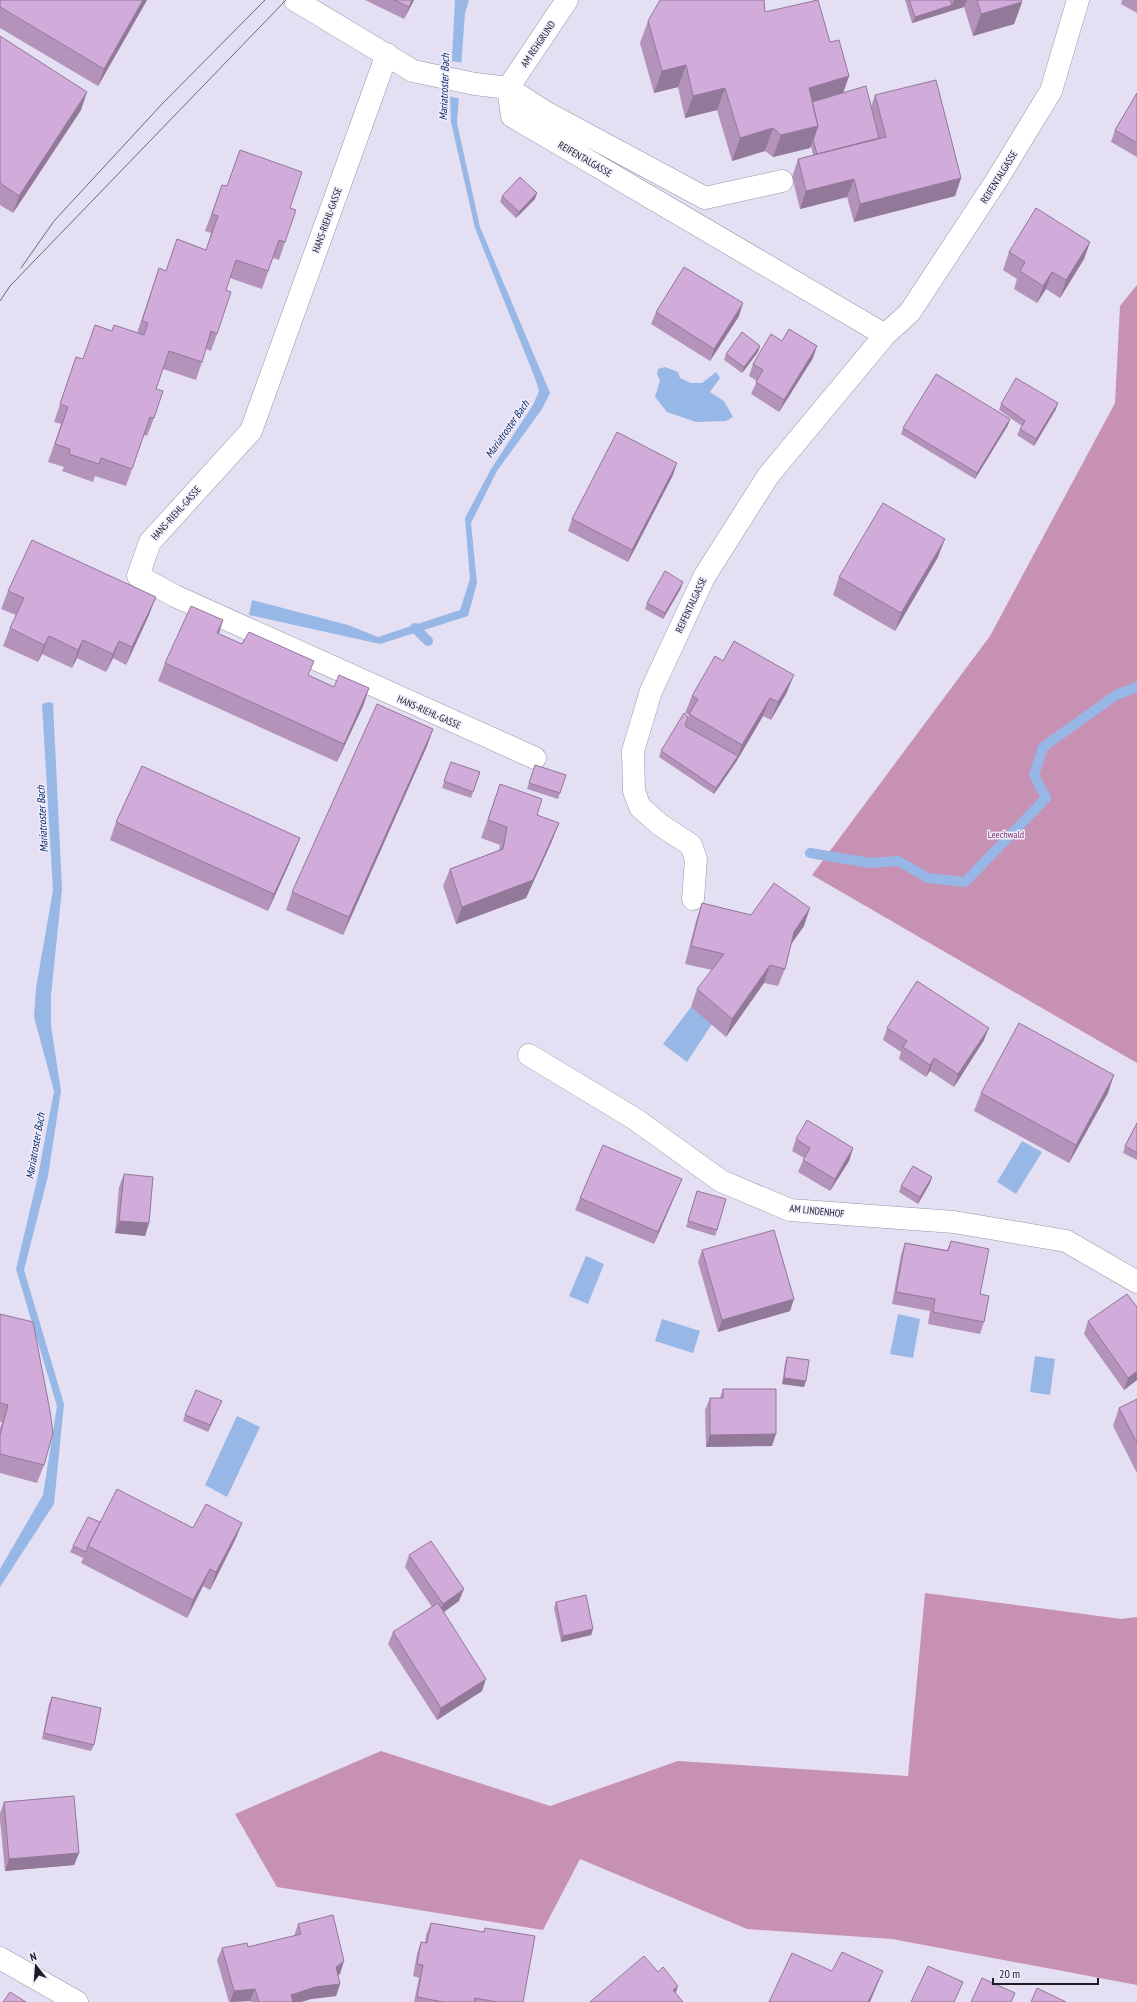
<svg xmlns="http://www.w3.org/2000/svg" width="1137" height="2002" viewBox="0 0 1137 2002" font-family="'PT Sans Narrow',sans-serif">
<rect width="100%" height="100%" fill="#e5dff3"/>
<!-- forest -->
<path fill="#c691b3" d="M1137,285v778l-325,-188 178,-239 125,-233 5,-97z
M925,1593l196,26 16,-2v368l-245,-46 -145,-10 -167,-70 -37,71 -266,-43 -42,-73 146,-63 169,55 128,-45 230,15z"/>
<!-- water -->
<path fill="#97b7e7" d="M455,0h14l-4,13 -8,110 23,104 70,166 -8,16 -45,62 -26,52 6,60 -9,33 -88,28 -131,-29 3,-15 96,25 30,12 82,-27 10,-31 -5,-61 26,-49 42,-64 6,-14 -4,-13 -60,-150 -24,-106 -1,-25z
M665,367l13,5 2,6 11,5h11l14,-11 4,6 -10,14 14,9 9,16 -7,4 -30,1 -29,-10 -12,-15 5,-17 -3,-6 1,-5z
M48,702l5,1 9,186 -11,106v31l10,65 -13,85 -24,94 40,134 -10,100 -54,83v-18l43,-74 14,-89 -41,-137 22,-93 16,-85 -20,-74 2,-29 17,-98 -11,-186z
M691,1007l21,17 -25,38 -24,-18z
M1022,1141l20,11 -26,42 -19,-12z
M586,1256l18,8 -16,40 -19,-8z
M898,1314l22,5 -7,39 -23,-4z
M662,1319l38,12 -7,22 -38,-12z
M1035,1356l20,3 -5,36 -20,-3z
M237,1416l23,11 -33,70 -22,-12z"/>
<!-- pier -->
<path fill="#e5dff3" d="M450,61l15,2 -4,36 -13,-3z"/>
<g fill="none" stroke-linecap="round" stroke-linejoin="round">
<!-- stream -->
<path stroke="#97b7e7" stroke-width="10" d="M415,628l13,13
M810,853l60,10 28,-2 30,17 37,4 81,-84 -12,-23 9,-28 73,-52 21,-8"/>
<!-- minor casing -->
<g stroke="#9993a6" stroke-width="23">
<path id="minor" d="M295,0l118,71 62,13 33,4 37,24 160,86 77,-17
M387,54l-136,377 -101,111 -12,34 37,20 360,162
M508,88l4,28 373,219
M508,88l59,-88
M693,899l3,-40 -5,-14 -32,-21 -19,-17 -6,-16 -1,-40 18,-60 53,-114 64,-101 117,-141 25,-23 88,-134 53,-87 27,-91
M529,1055l106,64 86,62 69,29 164,12 112,19 71,41
M0,1958l77,44"/>
</g>
<!-- minor -->
<use href="#minor" stroke="#fff" stroke-width="22"/>
<!-- tram -->
<path stroke="#6c6874" stroke-width="1" d="M21,268l33,-47 108,-117 103,-104
M0,301l10,-15 276,-286"/>
</g>
<!-- wall -->
<path fill="#b493bb" d="M0,0h147l-49,86 -98,-58z
M365,0h49l-10,19z
M905,0h116l1,2 -8,22 -41,12 -9,-29 -52,16z
M1122,0h15v13l-16,-9z
M765,12l65,30 19,34 -6,17 28,14 4,-12 86,83 -6,18 -101,26 -7,-25 -47,12 -8,-32 6,-18 15,-4 -2,-9 -1,2 -37,9 -8,-6 -33,10 -15,-51 -32,8 -7,-31 -24,6 -14,-50 8,-22z
M0,36l81,74 -68,103 -13,-8z
M1137,93v64l-26,-15 4,-12z
M240,150l50,58 -5,34 -6,18 -6,-2 -11,31 -32,-11 -4,12 -9,44 -6,17 -5,-2 -4,13 -6,18 -33,-11 -7,20 -2,29 -7,18 -3,-1 -18,51 -31,-10 -2,6 -31,-11 2,-4 -16,-5 13,-38 -7,-2 22,-65 7,2 12,-34 17,6 25,2 22,-65 7,3 11,-32 29,11 5,-17 -6,-2 17,-46 5,1z
M502,196l33,3 -19,19 -16,-16z
M1090,242l-6,17 -24,39 -14,-9 -9,14 -23,-14 3,-10 -14,-9 6,-18z
M656,312l83,4 -29,45 -59,-37z
M782,341l31,17 -34,54 -28,-18 6,-13 -8,-5 4,-12z
M760,346l-2,6 -16,21 -18,-13 2,-6z
M1001,404l55,5 -22,37 -17,-11 3,-6 2,-3 -23,-16z
M1010,419l-2,6 -33,54 -74,-45 2,-6z
M673,475l-45,87 -60,-31 4,-12z
M938,557l-43,74 -62,-36 6,-18z
M681,588l-18,31 -18,-10 2,-6z
M8,591l141,24 -23,50 -13,-7 -7,14 -29,-14 -5,10 -30,-14 -4,8 -35,-16 7,-18 6,-13 -15,-6z
M223,620l-4,14 115,53 35,1 -6,18 -26,56 -179,-81 7,-18z
M723,661l64,31 -16,28 -8,-4 -27,46 -22,32 -55,-37 2,-6 27,-34 1,-2 -4,-2 7,-17z
M433,729l-6,17 -84,189 -57,-25 6,-18z
M451,762l29,10 -9,26 -29,-10z
M535,765l31,10 -8,24 -31,-10z
M500,784l37,31 15,26 -26,57 -70,26 -13,-38 7,-17 49,-19 1,-5 -19,-7z
M116,822l184,16 -7,17 -25,56 -158,-71z
M702,903l49,12 53,11 -13,19 -6,24 -7,17 -14,-3 -38,54 -35,-30 6,-18 15,-19 -27,-6 11,-43z
M887,1028l97,12 -30,47 -24,-16 -4,6 -27,-18 2,-7 -18,-12z
M981,1093h127l-39,70 -95,-52z
M1137,1123v37l-14,-7 2,-7z
M796,1139l57,9 -4,13 -19,30 -32,-19 6,-14 -12,-7z
M124,1174l25,49 -4,13 -30,-3 4,-46z
M932,1177l-2,6 -12,21 -19,-12 2,-6z
M682,1179l-5,12 -23,53 -79,-34 5,-12z
M697,1191l20,39 -2,6 -29,-9z
M951,1241l29,53 4,28 -4,12 -52,-10 2,-13 -38,-7 9,-49 4,-12 42,7z
M702,1250l88,61 -72,21 -20,-70z
M0,1314l44,151 -7,18 -37,-10v-45l2,-6h-2z
M1088,1321l49,59 -13,10 -40,-56z
M787,1357l17,30 -22,-3 3,-21z
M723,1389l49,57 -66,1 -1,-37 5,-12h10z
M1137,1399v74l-24,-47 6,-18z
M222,1401l-14,31 -25,-11 2,-6z
M100,1522l93,6 49,-5 -7,17 -25,50 -7,-4 -16,32 -106,-55 2,-5 -13,-6 3,-6z
M409,1555l50,46 -15,11 38,79 -45,29 -49,-76 5,-12 39,-25 -27,-40z
M556,1602l37,27 -2,6 -30,7 -7,-34z
M52,1697l42,48 -3,6 -49,-12 7,-35z
M4,1802l75,51 -5,12 -69,6 -5,-51v-7z
M431,1923l53,9 1,-4 38,74h-109l5,-24 -6,-2 4,-22 4,-12 4,1 1,-8z
M298,1924l42,50 -2,1 2,9 -4,12 -25,3 -10,3h-50l-1,-1 -21,1 -12,-42 5,-12 26,-1 46,-11z"/>
<!-- shaded-wall -->
<path fill="#927899" d="M143,0h4l-49,86 6,-17z
M412,0h2l-10,19 5,-12z
M954,0h13l-3,7 -52,16 3,-6 37,-12z
M1022,2l-8,22 -41,12 8,-22z
M686,65l-8,22 -24,6 8,-22z
M849,76l-8,23 -37,10 5,-21z
M725,88l-8,22 -32,8 8,-22z
M87,92l-6,18 -68,103 6,-17z
M818,126l-8,22 -37,9 8,-22z
M773,128l-8,23 -33,10 8,-23z
M961,178l-6,18 -101,26 6,-18z
M854,179l-7,18 -47,12 6,-18z
M537,193l-2,6 -19,19 3,-6z
M1090,242l-6,17 -24,39 6,-18z
M1052,272l-6,17 -9,14 6,-17z
M743,303l-4,13 -29,45 4,-12z
M760,346l-2,6 -16,21 2,-6z
M817,346l-4,12 -34,54 5,-12z
M1058,403l-2,6 -22,37 2,-7z
M1010,419l-2,6 -33,54 2,-6z
M677,463l-4,12 -45,87 4,-12z
M945,539l-7,18 -43,74 6,-18z
M683,582l-2,6 -18,31 2,-6z
M156,597l-7,18 -23,50 6,-18z
M223,620l-6,18v-5z
M49,636l-7,18 -4,8 6,-17z
M83,640l-6,18 -5,10 6,-18z
M119,641l-6,17 -7,14 7,-18z
M794,675l-7,17 -16,28 7,-18z
M369,688l-6,18 -26,56 7,-18z
M770,698l-7,18 -27,46 -22,32 2,-6 22,-32 4,-11z
M433,729l-6,17 -84,189 6,-18z
M559,823l-7,18 -26,57 -70,26 6,-17z
M300,838l-7,17 -25,56 6,-17z
M810,908l-6,18 -17,23 7,-17z
M770,965l-6,18 -38,54 6,-18z
M989,1028l-5,12 -30,47 4,-13z
M934,1058l-4,13 -4,6 4,-12z
M1114,1075l-6,18 -39,70 7,-18z
M853,1148l-4,13 -19,30 5,-12z
M932,1177l-2,6 -12,21 2,-7z
M682,1179l-5,12 -23,53 4,-12z
M119,1221l30,2 -4,13 -30,-3z
M794,1299l-4,12 -72,21 4,-12z
M1137,1371v9l-13,10 4,-12z
M784,1378l22,3 -2,6 -22,-3z
M222,1401l-3,6 -11,25 2,-7z
M776,1434l-4,12 -66,1 4,-12z
M242,1523l-7,17 -25,50 6,-18z
M210,1569l-7,17 -16,32 6,-18z
M464,1589l-5,12 -21,15 5,-12z
M593,1629l-2,6 -30,7 2,-6z
M486,1679l-4,12 -45,29 4,-12z
M79,1853l-5,12 -69,6 4,-12z
M344,1961l-4,13 -8,5 4,-12z
M883,1971l-5,12 -8,19h-2z
M340,1984l-4,12 -25,3 -10,3h-12l2,-7 24,-8z
M678,1986l-4,12 -1,-8z
M255,1989l-5,12 -20,1 4,-11z"/>
<!-- building -->
<path fill="#d1abda" stroke="#927899" d="M0,0h143l-39,69 -104,-62z
M394,0h18l-3,7z
M660,0h104l1,12 53,-12 12,42 9,-2 10,36 -40,12 9,38 -37,9 -8,-7 -33,10 -15,-50 -32,8 -7,-31 -24,6 -14,-50z
M909,0h41l2,5 -37,12z
M977,0h44l1,2 -41,12z
M0,36l87,56 -68,104 -19,-13z
M936,80l25,98 -101,26 -6,-25 -48,12 -8,-32 88,-22 -11,-42z
M866,86l13,52 -62,16 -4,-14 5,-14 -6,-24z
M1137,93v50l-22,-13z
M240,150l62,22 -12,36 6,2 -11,32 -6,-2 -11,31 -32,-11 -10,30 5,2 -14,42 -6,-3 -9,31 -33,-11 -13,38 7,2 -9,27 -4,-1 -18,52 -31,-11 -2,6 -30,-10 1,-5 -15,-5 13,-37 -8,-3 16,-47 7,2 12,-34 17,6 2,-6 30,10 4,-12 -6,-2 17,-53 7,3 11,-32 29,11 12,-34 -6,-2 10,-29 5,1z
M520,177l17,16 -18,19 -17,-16z
M1036,208l54,34 -24,38 -14,-8 -9,14 -23,-15 5,-9 -16,-10z
M684,267l59,36 -29,46 -58,-37z
M789,329l28,17 -33,54 -28,-18 7,-12 -10,-6 18,-30 11,7z
M742,332l18,14 -16,21 -18,-13z
M936,374l74,45 -33,54 -74,-45z
M1016,378l42,25 -22,36 -16,-10 5,-8 -24,-17z
M617,432l60,31 -45,87 -60,-31z
M883,503l62,36 -44,74 -62,-36z
M32,540l124,57 -24,50 -13,-6 -6,13 -30,-14 -5,10 -29,-14 -5,9 -34,-17 14,-30 -16,-7z
M665,571l18,11 -18,31 -18,-10z
M191,606l32,14 -6,13 25,11 7,-12 65,29 -6,14 26,12 5,-12 30,13 -25,56 -179,-81z
M734,641l60,34 -16,27 -8,-4 -28,47 -53,-31 9,-15 -6,-3 23,-40 8,5z
M377,704l56,25 -84,188 -57,-25z
M684,713l4,4 -3,9 53,30 -22,32 -55,-37z
M451,762l29,10 -7,20 -29,-11z
M535,765l31,10 -6,18 -31,-10z
M142,766l158,72 -26,56 -158,-72z
M500,784l42,15 -5,16 22,8 -26,57 -71,27 -12,-38 53,-20 4,-22 -19,-7z
M774,883l36,25 -16,24 -9,37 -15,-4 -38,54 -35,-30 27,-35 -33,-8 11,-43 49,12z
M917,981l72,47 -31,46 -24,-16 -4,7 -27,-18 4,-6 -20,-13z
M1019,1023l95,52 -38,70 -95,-52z
M807,1120l46,28 -18,31 -32,-19 7,-12 -14,-9z
M1137,1123v30l-12,-7z
M603,1145l79,34 -24,53 -78,-34z
M913,1166l19,11 -12,20 -19,-11z
M124,1174l29,3 -4,46 -30,-2z
M697,1191l29,8 -9,31 -29,-9z
M774,1230l20,69 -72,21 -20,-70z
M951,1241l38,8 -9,45 9,2 -5,26 -51,-10 2,-13 -39,-7 9,-49 43,8z
M1127,1294l10,13v64l-9,7 -40,-57z
M0,1314l33,8 17,89 3,22 -9,32 -44,-11v-19l8,-30 -8,-2z
M787,1357l22,3 -3,21 -22,-3z
M723,1389h53v45l-66,1v-37h13z
M196,1390l26,11 -12,24 -25,-10z
M1137,1399v44l-18,-35z
M117,1489l76,39 13,-24 36,19 -26,49 -6,-3 -17,31 -105,-54z
M88,1517l12,5 -12,24 -2,6 -13,-6z
M431,1541l33,48 -21,15 -34,-49z
M586,1595l7,34 -30,7 -7,-34z
M438,1603l48,76 -45,29 -48,-76z
M52,1697l49,11 -7,37 -50,-12z
M74,1796l5,57 -70,6 -5,-57z
M333,1915l11,46 -8,6 4,17 -25,3 -24,8 2,7h-34l-4,-13 -21,2 -12,-43 25,-5 1,4 53,-13 -3,-10z
M431,1923l53,9 1,-4 50,8 -12,66h-26l-22,-4 -1,4h-31l-26,-5 6,-32 -6,-1 4,-22 6,1z
M842,1952l41,19 -15,31h-99l23,-49 40,18z
M644,1956l14,16 5,-5 15,19 -5,4 10,12h-93z
M928,1966l35,16 -9,20h-43z
M982,1978l33,15 -4,9h-40z
M1037,1988l29,14h-35z
M10,1992l16,10h-23z"/>
<g text-anchor="middle" dominant-baseline="central" stroke-width="3" stroke-linejoin="round" paint-order="stroke">
<!-- street labels -->
<g font-size="10" fill="#1f1d24" stroke="#f2edfe">
<text transform="translate(538 44) rotate(-56)">AM REHGRUND</text>
<text transform="translate(585 159) rotate(30)">REIFENTALGASSE</text>
<text transform="translate(999 177) rotate(-58)">REIFENTALGASSE</text>
<text transform="translate(327 220) rotate(-70)">HANS-RIEHL-GASSE</text>
<text transform="translate(176 513) rotate(-48)">HANS-RIEHL-GASSE</text>
<text transform="translate(691 605) rotate(-65)">REIFENTALGASSE</text>
<text transform="translate(429 712) rotate(24)">HANS-RIEHL-GASSE</text>
<text transform="translate(817 1211) rotate(6)">AM LINDENHOF</text>
</g>
<!-- park labels -->
<g font-size="10" fill="#783864" stroke="#f2edfe">
<text x="1006" y="834">Leechwald</text>
</g>
<!-- water labels -->
<g font-size="11" font-style="italic" fill="#022961" stroke="#f2edfe">
<text transform="translate(444 87) rotate(-88)">Mariatroster Bach</text>
<text transform="translate(507 429) rotate(-55)">Mariatroster Bach</text>
<text transform="translate(42 819) rotate(-93)">Mariatroster Bach</text>
<text transform="translate(35 1146) rotate(-80)">Mariatroster Bach</text>
</g>
</g>
<!-- north arrow -->
<g transform="translate(36 1966) rotate(343)" stroke="#f2edfe" stroke-width="3" paint-order="stroke">
<path d="M0-3L7 15L0 10L-7 15Z" fill="#1f1d24"/>
<text y="-6" font-size="11" font-weight="bold" text-anchor="middle" fill="#1f1d24">N</text>
</g>
<!-- scale -->
<path d="M993 1978v6h105v-6" fill="none" stroke="#1f1d24" stroke-width="2"/>
<text x="999" y="1978" font-size="12" fill="#1f1d24" stroke="#f2edfe" stroke-width="3" paint-order="stroke">20 m</text>
</svg>
